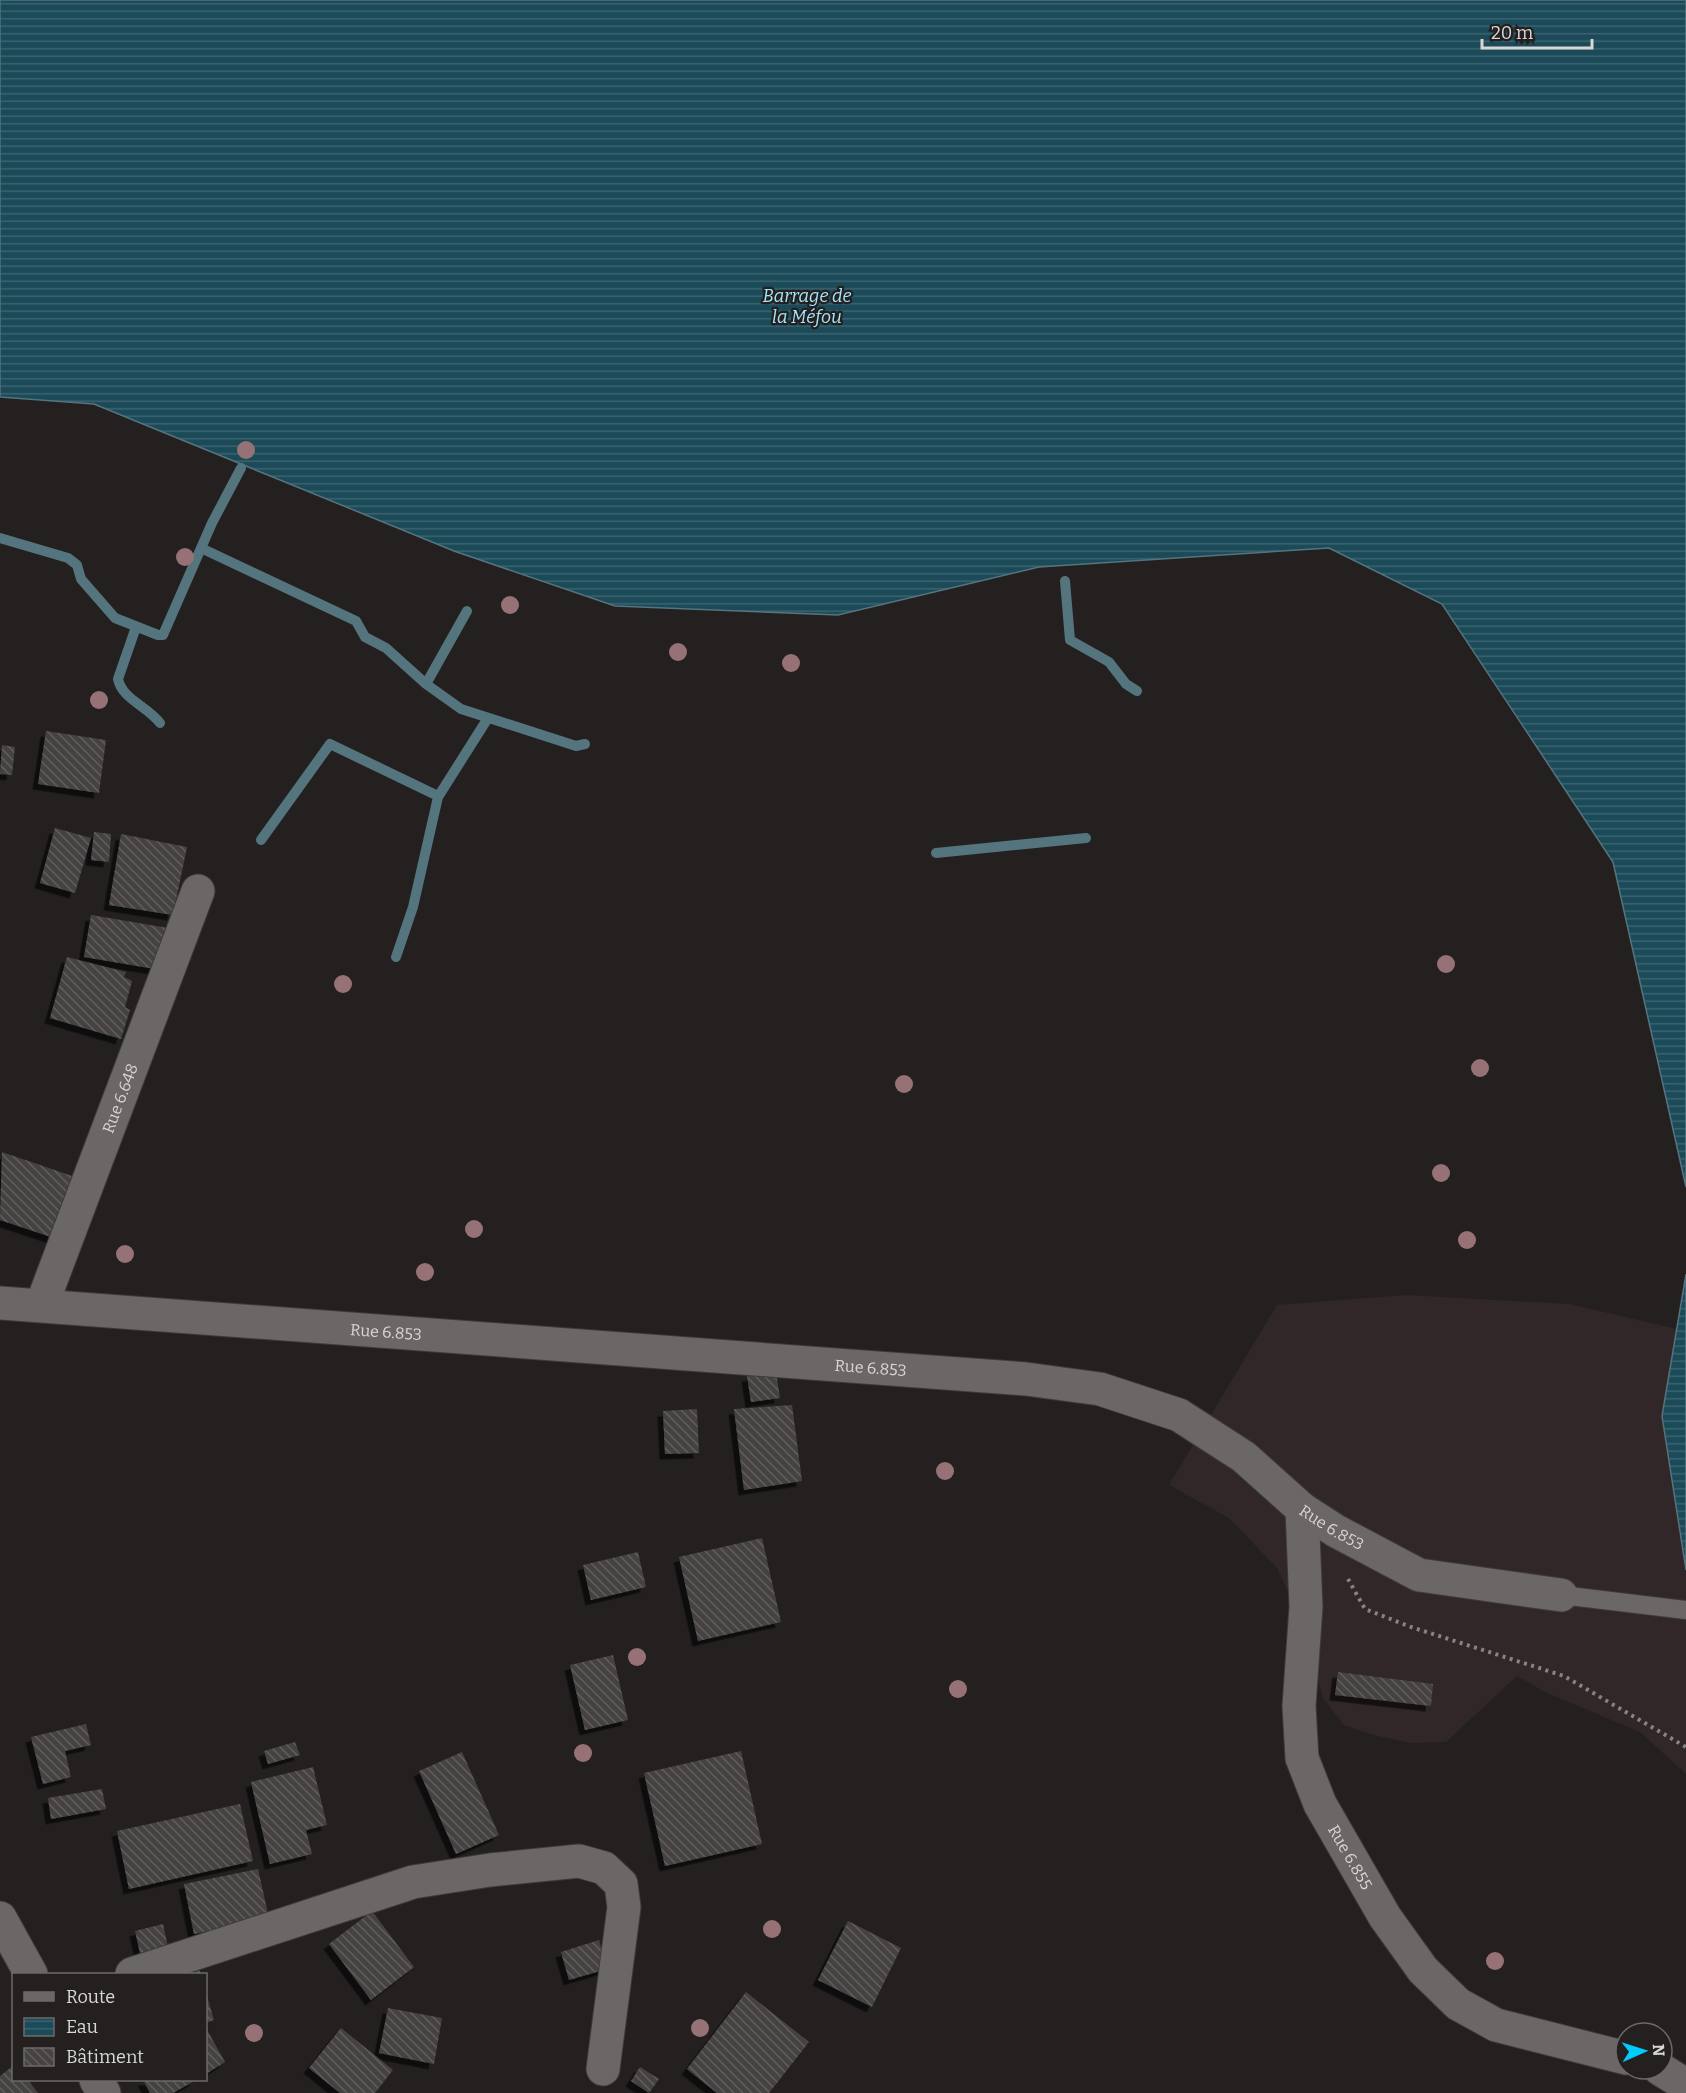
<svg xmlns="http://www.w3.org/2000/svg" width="1686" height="2093" viewBox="0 0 1686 2093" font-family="Bitter,serif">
<defs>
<pattern id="water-rules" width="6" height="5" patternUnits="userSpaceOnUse" patternTransform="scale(1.5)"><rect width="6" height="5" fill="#1b4a59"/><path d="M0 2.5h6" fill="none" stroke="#3c6370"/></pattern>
<pattern id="building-back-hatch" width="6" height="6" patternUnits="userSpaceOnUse" patternTransform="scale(1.5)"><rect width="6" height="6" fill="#474343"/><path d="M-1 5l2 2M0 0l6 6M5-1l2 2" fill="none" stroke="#615d5d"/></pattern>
<filter id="shadow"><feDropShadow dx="-5.5" dy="5.5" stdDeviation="0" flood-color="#0009"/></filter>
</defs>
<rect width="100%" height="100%" fill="#242020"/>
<!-- built -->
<path fill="#312728" d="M1406,1295l163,9 108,25 -15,87 24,154v204l-46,-42 -93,-39 -30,-17 -71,66 -35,1 -34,-7 -33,-11 -21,-27 -23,-81 -23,-49 -48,-50 -60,-33 108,-180z"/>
<!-- water -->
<path fill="url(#water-rules)" stroke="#54747e" stroke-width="1.5" d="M0,0h1686v1187l-73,-325 -171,-258 -113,-56 -290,19 -201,48 -223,-9 -161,-55 -360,-147 -94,-7z
M1686,1274v296l-24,-154z"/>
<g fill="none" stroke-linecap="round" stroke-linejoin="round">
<!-- stream -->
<path stroke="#54747e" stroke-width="10" d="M0,538l68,20 9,7 4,14 34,39 43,17h5l49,-112 29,-55
M201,548l155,73 9,16 21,11 40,36 35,25 115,37 9,-2
M1065,581l5,59 39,22 17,22 11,7
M136,627l-18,52c4,20 29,27 42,44
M426,684l41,-73
M261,840l69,-96 108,52
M936,853l150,-15
M396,957l17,-50 25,-110 50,-79"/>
</g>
<!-- building -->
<path fill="url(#building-back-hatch)" filter="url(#shadow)" d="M46,731l60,9 -7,53 -61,-9z
M2,745l13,2 -3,28 -12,-1z
M55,828l36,10 -16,55 -35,-10z
M94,832l17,2 -2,28 -18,-2z
M121,834l66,13 -14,68 -64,-10z
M91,915l77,13 -7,42 -77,-13z
M67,957l59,15 -2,5 8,4 -7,26 5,3 -9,29 -71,-21z
M2,1152l82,28 -21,61 -63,-21z
M776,1372l4,26 -29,4 -4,-26z
M792,1405l10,76 -58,9 -10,-81z
M697,1409l2,44 -34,1 -2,-43z
M762,1538l19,84 -83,19 -19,-84z
M638,1552l8,35 -55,13 -8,-35z
M613,1655l15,65 -43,10 -15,-65z
M1338,1672l95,12 -2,22 -96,-11z
M86,1724l5,21 -26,6 6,26 -28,7 -12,-47z
M295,1742l5,13 -32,9 -4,-13z
M741,1751l21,93 -97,22 -21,-93z
M462,1752l37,83 -43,19 -37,-83z
M313,1767l14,58 -21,5 6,24 -42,10 -19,-82z
M102,1789l4,20 -55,10 -3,-21z
M240,1804l13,57 -124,28 -12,-58z
M258,1869l11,49 -75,16 -10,-50z
M372,1911l42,56 -43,33 -42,-56z
M848,1921l53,27 -29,59 -54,-27z
M163,1924l7,32 -28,6 -7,-31z
M599,1940l8,29 -38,11 -8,-28z
M199,1969l2,5h-18z
M746,1992l63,50 -40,51h-52l-30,-24z
M206,1993l8,27 -8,3z
M388,2008l54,10 -8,46 -55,-11z
M206,2028l19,34 -19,12z
M341,2028l52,42 -18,23h-35l-31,-25z
M14,2065v15h14l10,13h-38v-17z
M640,2067l19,12 -10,14 -18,-12z
M143,2080h53l-23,13h-23z"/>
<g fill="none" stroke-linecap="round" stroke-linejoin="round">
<!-- service casing -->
<g stroke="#3e3b3b" stroke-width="20">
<path id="service" d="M1561,1595l125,15"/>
</g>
<!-- minor casing -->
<g stroke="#3e3b3b" stroke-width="35">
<g id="minor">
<path id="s1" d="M0,1303l1026,76 74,10 79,26 65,42 58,52 34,22 83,44 142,20"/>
<path id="s2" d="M42,1304l156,-413"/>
<path id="s3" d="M1302,1509l4,98 -7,99 3,52 18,46 65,113 38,53 35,34 38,21 130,33"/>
<path d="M0,1918l31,56"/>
<path d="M132,1974l281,-92 77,-12 89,-9 25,7 17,16 3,23 -21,162"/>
<path d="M1660,2069l26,16"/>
<path d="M96,2080l8,13"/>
</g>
</g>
<!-- path -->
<path stroke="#868383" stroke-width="4" stroke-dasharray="3 4.5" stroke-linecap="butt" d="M1348,1579l17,30 46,18 153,49 122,71"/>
<!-- service -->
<use href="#service" stroke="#6c6767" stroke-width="18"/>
<!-- minor -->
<use href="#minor" stroke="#6c6767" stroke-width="33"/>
</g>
<!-- trees -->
<g fill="#967175">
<circle cx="246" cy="450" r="9"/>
<circle cx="185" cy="557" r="9"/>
<circle cx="510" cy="605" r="9"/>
<circle cx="678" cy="652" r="9"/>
<circle cx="791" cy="663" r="9"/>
<circle cx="99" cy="700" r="9"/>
<circle cx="1446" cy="964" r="9"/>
<circle cx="343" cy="984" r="9"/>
<circle cx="1480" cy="1068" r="9"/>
<circle cx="904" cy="1084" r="9"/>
<circle cx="1441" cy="1173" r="9"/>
<circle cx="474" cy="1229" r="9"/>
<circle cx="1467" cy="1240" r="9"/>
<circle cx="125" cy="1254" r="9"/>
<circle cx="425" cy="1272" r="9"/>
<circle cx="945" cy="1471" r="9"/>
<circle cx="637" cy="1657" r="9"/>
<circle cx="958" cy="1689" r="9"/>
<circle cx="583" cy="1753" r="9"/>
<circle cx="772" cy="1929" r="9"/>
<circle cx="1495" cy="1961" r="9"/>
<circle cx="700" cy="2028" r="9"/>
<circle cx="254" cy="2033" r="9"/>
</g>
<g text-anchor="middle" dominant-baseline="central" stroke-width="4.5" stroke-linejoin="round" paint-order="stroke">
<!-- street labels -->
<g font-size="16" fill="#d9d6d6" stroke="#242020">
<text stroke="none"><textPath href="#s2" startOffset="220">Rue 6.648</textPath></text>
<text stroke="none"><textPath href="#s1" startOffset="387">Rue 6.853</textPath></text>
<text stroke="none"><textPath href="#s1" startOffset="873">Rue 6.853</textPath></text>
<text stroke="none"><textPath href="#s1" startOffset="1377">Rue 6.853</textPath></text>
<text stroke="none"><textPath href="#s3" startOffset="360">Rue 6.855</textPath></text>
</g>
<!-- water labels -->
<g font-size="18" font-style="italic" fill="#a2e5fd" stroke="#242020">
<text x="807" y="296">Barrage de<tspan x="807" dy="21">la Méfou</tspan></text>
</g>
</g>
<!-- legend -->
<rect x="12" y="1973" width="195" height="108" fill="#242020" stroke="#6c6969" stroke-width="1.5"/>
<rect x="24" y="1992" width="30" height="9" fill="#6c6767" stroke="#6c6969" stroke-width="1.5"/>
<text x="66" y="2003" font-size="18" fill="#d9d6d6">Route</text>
<rect x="24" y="2018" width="30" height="18" fill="url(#water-rules)" stroke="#6c6969" stroke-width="1.5"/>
<text x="66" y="2033" font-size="18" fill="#d9d6d6">Eau</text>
<rect x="24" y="2048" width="30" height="18" fill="url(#building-back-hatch)" stroke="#6c6969" stroke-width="1.5"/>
<text x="66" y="2063" font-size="18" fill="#d9d6d6">Bâtiment</text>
<!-- north arrow -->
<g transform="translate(1644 2051) rotate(87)"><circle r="28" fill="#242020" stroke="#6c6969" stroke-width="1.5"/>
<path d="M0-4.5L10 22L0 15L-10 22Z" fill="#01cbf9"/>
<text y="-9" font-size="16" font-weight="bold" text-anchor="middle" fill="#d9d6d6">N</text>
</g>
<!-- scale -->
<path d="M1482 39v9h110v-9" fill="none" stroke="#d9d6d6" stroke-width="3"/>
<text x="1491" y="39" font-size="18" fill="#d9d6d6" stroke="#242020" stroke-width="4.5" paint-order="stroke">20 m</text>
</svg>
